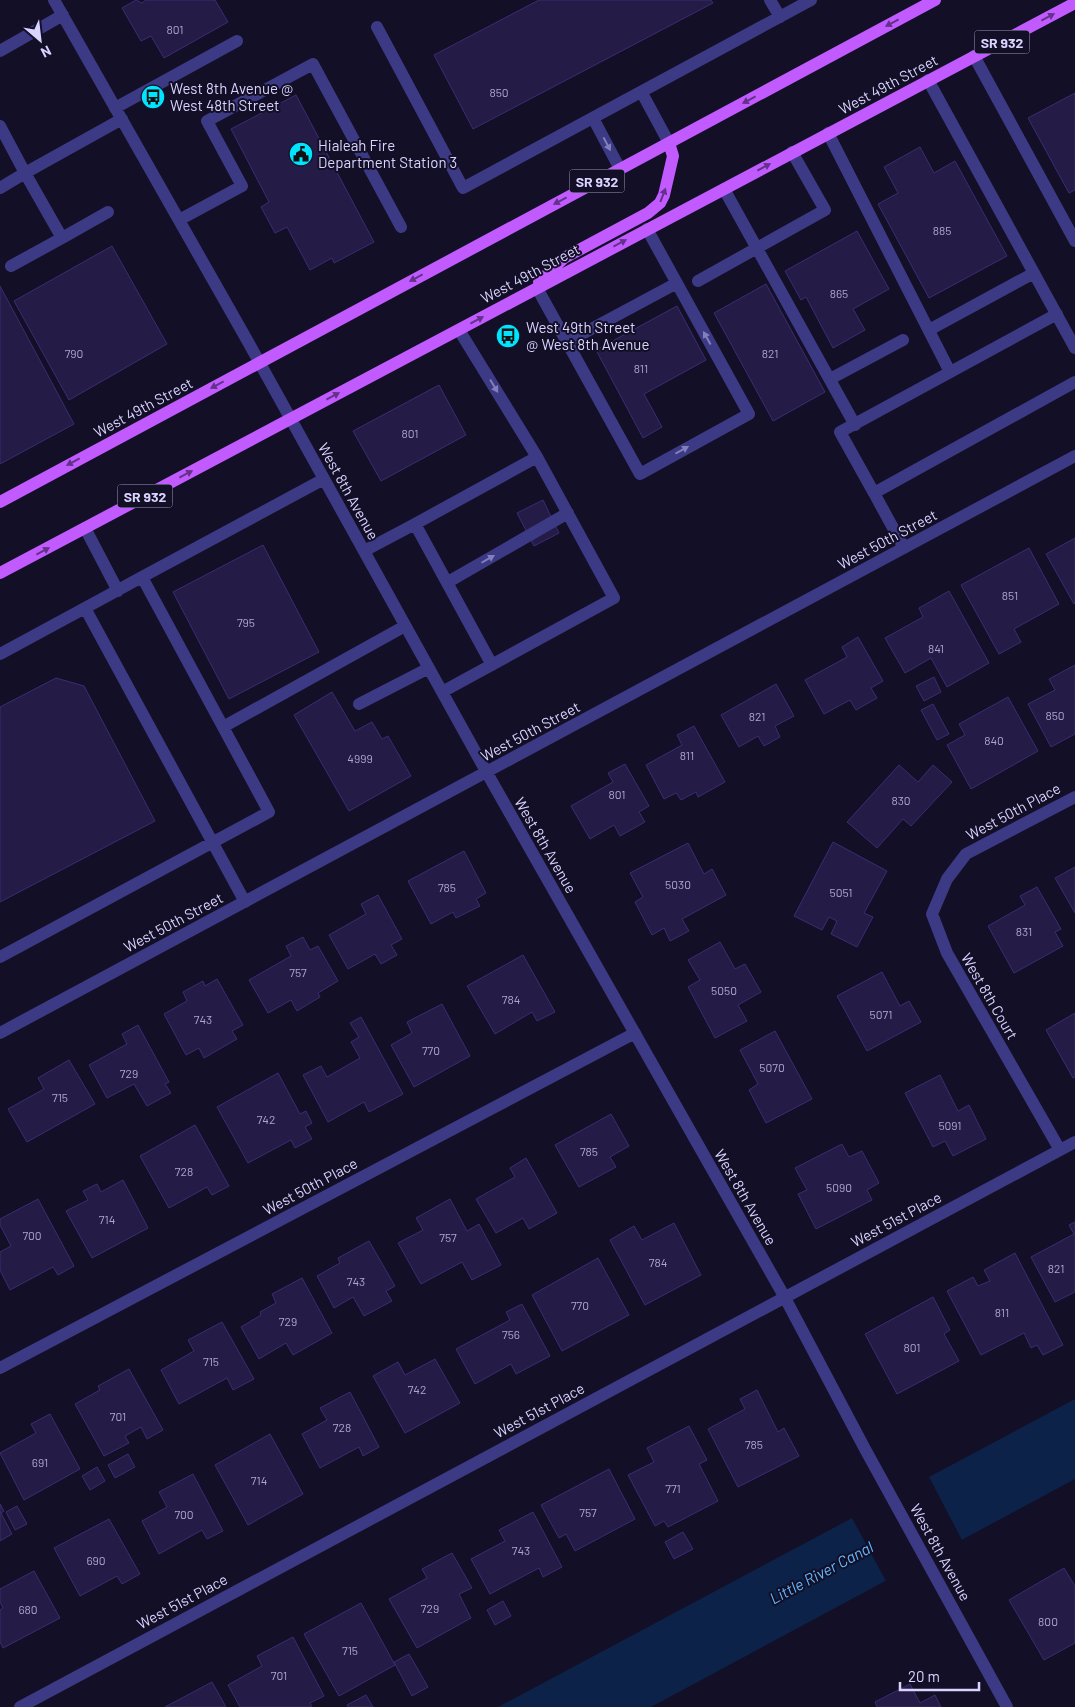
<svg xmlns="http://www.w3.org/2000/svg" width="1075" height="1707" viewBox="0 0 1075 1707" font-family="Barlow,sans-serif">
<rect width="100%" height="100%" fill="#130f26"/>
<!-- water -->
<path fill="#0c2248" d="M1075,1399v80l-424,228h-153z"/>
<!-- pier -->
<path fill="#130f26" d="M928,1475l35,67 -76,41 -36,-67z"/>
<!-- building -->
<path fill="#241b47" stroke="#3b2d73" d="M136,0l6,3 4,-3h69l13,22 -64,36 -13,-22 -10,5 -19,-33z
M539,0h172l2,3 -240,126 -39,-74z
M1075,93v97l-6,3 -41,-75z
M296,95l78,147 -40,21 -2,-5 -22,12 -23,-43 -12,6 -14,-26 8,-5 -38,-73z
M920,147l14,26 21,-12 52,95 -78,42 -51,-94 20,-11 -14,-26z
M857,231l32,58 -36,20 12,21 -32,18 -27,-51 -5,3 -16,-29z
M112,246l55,98 -98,56 -55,-99z
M766,284l59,108 -52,29 -59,-108z
M0,286l74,138 -74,40z
M677,306l29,54 -62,34 18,33 -19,11 -47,-88z
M439,385l27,50 -85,46 -28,-50z
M543,500l16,33 -25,13 -17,-33z
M1075,538v65l-1,1 -28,-50z
M263,545l56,107 -90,47 -56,-107z
M1029,548l30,56 -45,25 7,13 -22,12 -38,-69z
M949,591l40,72 -42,24 -16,-29 -26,15 -20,-35 38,-21 -4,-9z
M858,637l25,44 -12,7 6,10 -21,12 -6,-10 -26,14 -19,-34 42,-23 -5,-10z
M1075,665v69l-24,13 -23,-43 27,-14 -6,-11z
M934,677l7,15 -17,9 -8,-15z
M56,678l28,8 71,135 -155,81v-195z
M776,684l18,32 -19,10 5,11 -16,9 -6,-10 -19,11 -18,-32z
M332,692l23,39 17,-9 10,17 6,-3 23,40 -62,35 -55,-96z
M1008,697l30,54 -67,38 -24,-44 18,-10 -6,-11z
M933,704l16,30 -12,6 -16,-30z
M694,726l31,56 -27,15 -2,-5 -15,8 -5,-7 -12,6 -18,-34 36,-20 -5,-10z
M625,764l24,42 -10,6 6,10 -25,14 -6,-11 -24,14 -19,-33 42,-24 -5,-9z
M899,765l19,17 15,-17 19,17 -41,44 -8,-7 -26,29 -30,-26z
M833,842l54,29 -23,42 9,4 -16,30 -26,-13 6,-13 -8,-4 -7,13 -28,-14z
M688,843l16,31 8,-5 14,26 -44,24 7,12 -19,10 -6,-13 -12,7 -17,-33 8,-5 -13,-24z
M464,851l22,42 -10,6 4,7 -24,12 -3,-6 -22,12 -23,-43z
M1075,867v46l-20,-35z
M1037,887l24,42 -6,3 8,14 -49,27 -26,-47 37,-21 -5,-9z
M378,895l24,44 -11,6 6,10 -16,9 -6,-10 -27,15 -19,-34 37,-21 -5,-10z
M303,937l7,13 8,-4 20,35 -20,12 2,4 -23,14 -6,-11 -23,13 -19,-33 42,-24 -5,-10z
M720,942l15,27 10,-5 16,28 -23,13 9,16 -32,17 -27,-51 12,-7 -12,-20z
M523,955l32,57 -18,9 -5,-9 -37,22 -28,-48z
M882,972l18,34 9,-5 12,21 -54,29 -30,-55z
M217,979l26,46 -11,6 5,8 -33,19 -5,-10 -13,7 -22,-41 23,-13 -4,-9 20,-11 2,5z
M442,1004l28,52 -56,31 -23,-42 21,-12 -5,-11z
M1075,1013v64l-2,1 -27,-48z
M361,1017l42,77 -34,18 -5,-10 -36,20 -25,-47 18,-9 6,11 33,-19 -9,-16 8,-5 -9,-14z
M138,1025l31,57 -4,2 6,9 -24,13 -13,-22 -27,14 -18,-33 38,-21 -5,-10z
M775,1031l37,68 -46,24 -17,-33 9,-6 -18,-34z
M69,1060l26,44 -68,38 -19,-33 36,-20 -6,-11z
M278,1073l22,41 6,-3 6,12 -7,4 7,12 -17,9 -4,-8 -43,23 -31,-56z
M940,1075l18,36 11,-6 17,34 -33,17 -8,-15 -12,6 -28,-54z
M611,1114l18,32 -19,11 6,10 -37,20 -24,-42z
M195,1125l34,61 -17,9 -5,-8 -38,21 -29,-52z
M842,1144l7,13 13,-6 17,32 -12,7 5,10 -56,29 -18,-35 9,-4 -12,-22z
M526,1158l31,55 -28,16 -6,-11 -27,15 -20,-34 39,-22 -5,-9z
M123,1180l25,48 -56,30 -26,-47 22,-11 -5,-9 14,-7 4,8z
M38,1199l36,67 -16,9 -5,-8 -43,23 -10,-20v-18l11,-6 -11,-21v-6z
M450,1199l17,32 12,-7 22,41 -29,15 -10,-18 -41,22 -23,-41 25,-13 -7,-12z
M1075,1222v70l-20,10 -24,-45 43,-23 -5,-9z
M674,1223l27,52 -56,30 -35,-65 24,-14 8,14z
M369,1241l26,45 -9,5 6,10 -28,15 -11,-19 -19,11 -17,-32 23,-13 -2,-5z
M1015,1253l48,92 -20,10 -6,-10 -6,3 -7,-15 -43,22 -34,-64 26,-14 5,9 12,-5 -6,-11z
M598,1258l31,57 -67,36 -30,-56z
M302,1278l30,55 -39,22 -7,-12 -27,16 -18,-32 20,-12 -1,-3 16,-9 -4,-9z
M933,1297l17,33 -6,4 15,27 -62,33 -32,-60z
M522,1304l28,52 -34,18 -5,-10 -36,20 -19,-35 54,-29 -4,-8z
M222,1322l32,57 -21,11 -6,-12 -48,26 -18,-34 33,-19 -6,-11z
M435,1359l25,44 -55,30 -32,-57 25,-14 7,13z
M129,1369l34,61 -16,9 -6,-12 -16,9 4,7 -25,13 -29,-52 25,-14 -2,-4z
M757,1390l21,42 6,-4 15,28 -61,31 -30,-58 37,-20 -5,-10z
M350,1392l29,55 -16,9 -4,-9 -39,21 -18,-34 25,-14 -7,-12z
M50,1414l30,55 -56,31 -24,-47 36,-20 -5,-9z
M689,1426l18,34 -8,4 19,37 -50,26 -4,-6 -9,5 -27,-51 26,-13 -7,-14z
M270,1434l33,60 -55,31 -33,-60z
M128,1454l7,13 -20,11 -7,-13z
M97,1467l8,14 -15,9 -8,-14z
M609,1469l26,50 -60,32 -9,-17 -7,4 -18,-33z
M193,1474l30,57 -16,8 -5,-9 -43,24 -17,-33 25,-14 -8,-15z
M0,1504l4,7 -3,2 11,21 -12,7z
M17,1506l10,18 -12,6 -9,-18z
M533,1512l29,55 -19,10 -4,-9 -49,26 -19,-35 34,-18 -6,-11z
M109,1519l31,55 -18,10 -5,-8 -37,20 -26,-48z
M683,1532l10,17 -19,10 -9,-17z
M452,1553l20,35 -13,6 12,24 -54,30 -28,-49 38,-21 -5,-9z
M1064,1568l11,18v57l-31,17 -35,-60z
M34,1571l26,47 -57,30 -3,-6v-32l3,-2 -3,-6v-13z
M503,1601l8,15 -16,9 -8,-15z
M361,1603l34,62 -56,31 -35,-62z
M293,1637l31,59 -14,7 2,4h-72l-12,-22 34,-19 -5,-10z
M409,1654l19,33 -16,9 -18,-34z
M212,1682l14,25h-61z
M910,1684l10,19 15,-8 6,12h-64l-2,-5z
M366,1695l7,12h-25l-1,-2z"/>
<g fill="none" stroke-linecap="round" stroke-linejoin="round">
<!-- minor -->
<path stroke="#3d3a85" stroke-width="12" d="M54,0l193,340 240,433 297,523 81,153 142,258
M770,0l10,17
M377,27l86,161 348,-188
M0,51l63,-36
M974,56l101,185
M928,80l147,268
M642,93l27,50
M115,108l122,-67
M593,118l27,51
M0,126l25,47 -25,15
M828,133l122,239
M724,189l131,236
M179,220l63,-34 -35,-65 106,-57 88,163
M62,238l46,-26
M11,266l51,-28 -37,-65 97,-54
M698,281l127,-71 -33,-58
M537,288l103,186 109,-60 -102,-185
M1057,314l-217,118 34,61 201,-111
M929,330l105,-57
M567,342l110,-59
M830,379l73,-39
M874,493l30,55
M415,524l122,-67
M85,528l33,63
M364,551l51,-27 77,141
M142,577l182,-98
M448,582l120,-69
M0,654l85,-46 160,294
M442,692l172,-94 -77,-141 -78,-127
M359,704l70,-36
M223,727l182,-101
M0,957l269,-145 -127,-235 -57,31
M0,1033l1075,-577
M1060,1150l-113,-197 -15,-39 15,-35 19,-25 109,-57
M0,1368l635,-335
M20,1707l1055,-565"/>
<!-- major -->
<path stroke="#c25bff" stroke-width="12" d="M539,282l25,-24 84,-45 12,-10 4,-8 9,-39 -4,-13
M0,502l935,-502
M0,573l1075,-570"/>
</g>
<!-- one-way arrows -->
<defs><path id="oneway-solid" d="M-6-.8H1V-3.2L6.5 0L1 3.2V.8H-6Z" transform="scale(1.25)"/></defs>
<g fill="#623188">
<use href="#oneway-solid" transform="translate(1048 17) rotate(-28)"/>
<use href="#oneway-solid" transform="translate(892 23) rotate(152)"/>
<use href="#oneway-solid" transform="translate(749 100) rotate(152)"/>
<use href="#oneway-solid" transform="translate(764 167) rotate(-28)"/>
<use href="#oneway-solid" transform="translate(663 195) rotate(-69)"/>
<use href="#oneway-solid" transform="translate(560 201) rotate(152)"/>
<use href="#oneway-solid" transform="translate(620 243) rotate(-28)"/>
<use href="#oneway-solid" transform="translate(416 278) rotate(152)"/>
<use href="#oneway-solid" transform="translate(477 320) rotate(-28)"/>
<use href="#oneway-solid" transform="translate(217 385) rotate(152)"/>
<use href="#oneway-solid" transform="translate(333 396) rotate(-28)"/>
<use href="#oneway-solid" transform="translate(73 462) rotate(152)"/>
<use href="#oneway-solid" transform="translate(186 474) rotate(-28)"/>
<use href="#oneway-solid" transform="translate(43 551) rotate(-28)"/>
</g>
<g fill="#837fbc">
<use href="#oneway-solid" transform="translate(607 144) rotate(62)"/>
<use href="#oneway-solid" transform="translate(707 338) rotate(-119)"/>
<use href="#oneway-solid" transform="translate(494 386) rotate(59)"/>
<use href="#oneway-solid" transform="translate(682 450) rotate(-29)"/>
<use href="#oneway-solid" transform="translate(488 559) rotate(-30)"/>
</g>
<!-- icons -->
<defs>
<g id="bus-disc" transform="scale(1.25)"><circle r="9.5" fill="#00e5ff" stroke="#130f26"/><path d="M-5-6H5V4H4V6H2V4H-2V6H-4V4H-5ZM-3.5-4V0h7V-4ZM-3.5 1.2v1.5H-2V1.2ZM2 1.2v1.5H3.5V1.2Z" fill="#111"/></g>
<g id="civic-disc" transform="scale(1.25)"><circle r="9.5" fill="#00e5ff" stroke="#130f26"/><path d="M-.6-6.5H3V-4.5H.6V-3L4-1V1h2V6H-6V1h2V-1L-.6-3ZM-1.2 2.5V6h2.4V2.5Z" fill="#111"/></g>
</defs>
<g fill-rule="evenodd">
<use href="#bus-disc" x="153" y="97"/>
<use href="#civic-disc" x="301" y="154"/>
<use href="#bus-disc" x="508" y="336"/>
</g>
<g text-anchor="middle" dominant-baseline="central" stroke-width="4" stroke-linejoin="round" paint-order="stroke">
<!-- number labels -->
<g font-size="12" fill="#aca6d1">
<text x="175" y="29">801</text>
<text x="499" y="92">850</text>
<text x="942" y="230">885</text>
<text x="839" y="293">865</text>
<text x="74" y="353">790</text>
<text x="770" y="353">821</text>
<text x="641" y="368">811</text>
<text x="410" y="433">801</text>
<text x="1010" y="595">851</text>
<text x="246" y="622">795</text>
<text x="936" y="648">841</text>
<text x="1055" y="715">850</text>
<text x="757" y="716">821</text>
<text x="994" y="740">840</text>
<text x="687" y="755">811</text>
<text x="360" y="758">4999</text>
<text x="617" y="794">801</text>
<text x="901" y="800">830</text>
<text x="678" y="884">5030</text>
<text x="447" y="887">785</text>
<text x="841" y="892">5051</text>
<text x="1024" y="931">831</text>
<text x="298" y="972">757</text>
<text x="724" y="990">5050</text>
<text x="511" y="999">784</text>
<text x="881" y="1014">5071</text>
<text x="203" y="1019">743</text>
<text x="431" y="1050">770</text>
<text x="772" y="1067">5070</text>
<text x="129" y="1073">729</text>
<text x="60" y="1097">715</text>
<text x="266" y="1119">742</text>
<text x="950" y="1125">5091</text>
<text x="589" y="1151">785</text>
<text x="184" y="1171">728</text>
<text x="839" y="1187">5090</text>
<text x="107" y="1219">714</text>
<text x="32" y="1235">700</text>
<text x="448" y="1237">757</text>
<text x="658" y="1262">784</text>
<text x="1056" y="1268">821</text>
<text x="356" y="1281">743</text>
<text x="580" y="1305">770</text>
<text x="1002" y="1312">811</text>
<text x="288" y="1321">729</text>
<text x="511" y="1334">756</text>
<text x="912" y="1347">801</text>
<text x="211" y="1361">715</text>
<text x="417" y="1389">742</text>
<text x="118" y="1416">701</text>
<text x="342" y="1427">728</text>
<text x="754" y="1444">785</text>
<text x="40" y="1462">691</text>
<text x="259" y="1480">714</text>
<text x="673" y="1488">771</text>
<text x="588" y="1512">757</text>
<text x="184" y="1514">700</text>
<text x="521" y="1550">743</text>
<text x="96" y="1560">690</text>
<text x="430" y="1608">729</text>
<text x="28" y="1609">680</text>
<text x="1048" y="1621">800</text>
<text x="350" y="1650">715</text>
<text x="279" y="1675">701</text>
</g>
<!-- shield labels -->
<g fill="#130f26" stroke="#9e99be" stroke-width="1">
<rect x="974.5" y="30.5" width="55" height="23" rx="4"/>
<rect x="569.5" y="169.5" width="55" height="23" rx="4"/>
<rect x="117.5" y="484.5" width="55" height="23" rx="4"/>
</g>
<g font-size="14" font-weight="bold" fill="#d9d4ff">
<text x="1002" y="42">SR 932</text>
<text x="597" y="181">SR 932</text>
<text x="145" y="496">SR 932</text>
</g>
<!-- street labels -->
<g font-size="15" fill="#d9d4ff" stroke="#130f26">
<text transform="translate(888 84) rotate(-28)">West 49th Street</text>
<text transform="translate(530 273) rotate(-28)">West 49th Street</text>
<text transform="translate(143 407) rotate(-28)">West 49th Street</text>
<text transform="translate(349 491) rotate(61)">West 8th Avenue</text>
<text transform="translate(887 539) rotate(-28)">West 50th Street</text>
<text transform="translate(530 731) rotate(-28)">West 50th Street</text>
<text transform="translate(1013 811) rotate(-28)">West 50th Place</text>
<text transform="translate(546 845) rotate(60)">West 8th Avenue</text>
<text transform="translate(173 922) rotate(-28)">West 50th Street</text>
<text transform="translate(990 996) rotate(60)">West 8th Court</text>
<text transform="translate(310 1186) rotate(-28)">West 50th Place</text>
<text transform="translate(746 1197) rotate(60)">West 8th Avenue</text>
<text transform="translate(896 1219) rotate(-28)">West 51st Place</text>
<text transform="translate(539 1410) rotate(-28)">West 51st Place</text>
<text transform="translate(941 1552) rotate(61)">West 8th Avenue</text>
<text transform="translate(182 1601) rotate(-28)">West 51st Place</text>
</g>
<!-- poi labels -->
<g font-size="15" fill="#d9d4ff" stroke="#130f26" text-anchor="start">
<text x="170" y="88">West 8th Avenue @<tspan x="170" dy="17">West 48th Street</tspan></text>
<text x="318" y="145">Hialeah Fire<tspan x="318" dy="17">Department Station 3</tspan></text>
<text x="526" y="327">West 49th Street<tspan x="526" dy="17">@ West 8th Avenue</tspan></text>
</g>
<!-- water labels -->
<g font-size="16" font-style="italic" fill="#62b6ff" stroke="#130f26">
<text transform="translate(821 1572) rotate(-28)">Little River Canal</text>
</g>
</g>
<!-- north arrow -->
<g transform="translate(40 40) rotate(152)" stroke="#130f26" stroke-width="4" paint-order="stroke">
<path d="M0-4L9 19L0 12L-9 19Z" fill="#d9d4ff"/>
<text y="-8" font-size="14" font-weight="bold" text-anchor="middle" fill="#d9d4ff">N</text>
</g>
<!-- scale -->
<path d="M900 1682v8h79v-8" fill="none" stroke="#d9d4ff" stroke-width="2.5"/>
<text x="908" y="1682" font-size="15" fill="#d9d4ff" stroke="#130f26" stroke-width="4" paint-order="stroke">20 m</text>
</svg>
